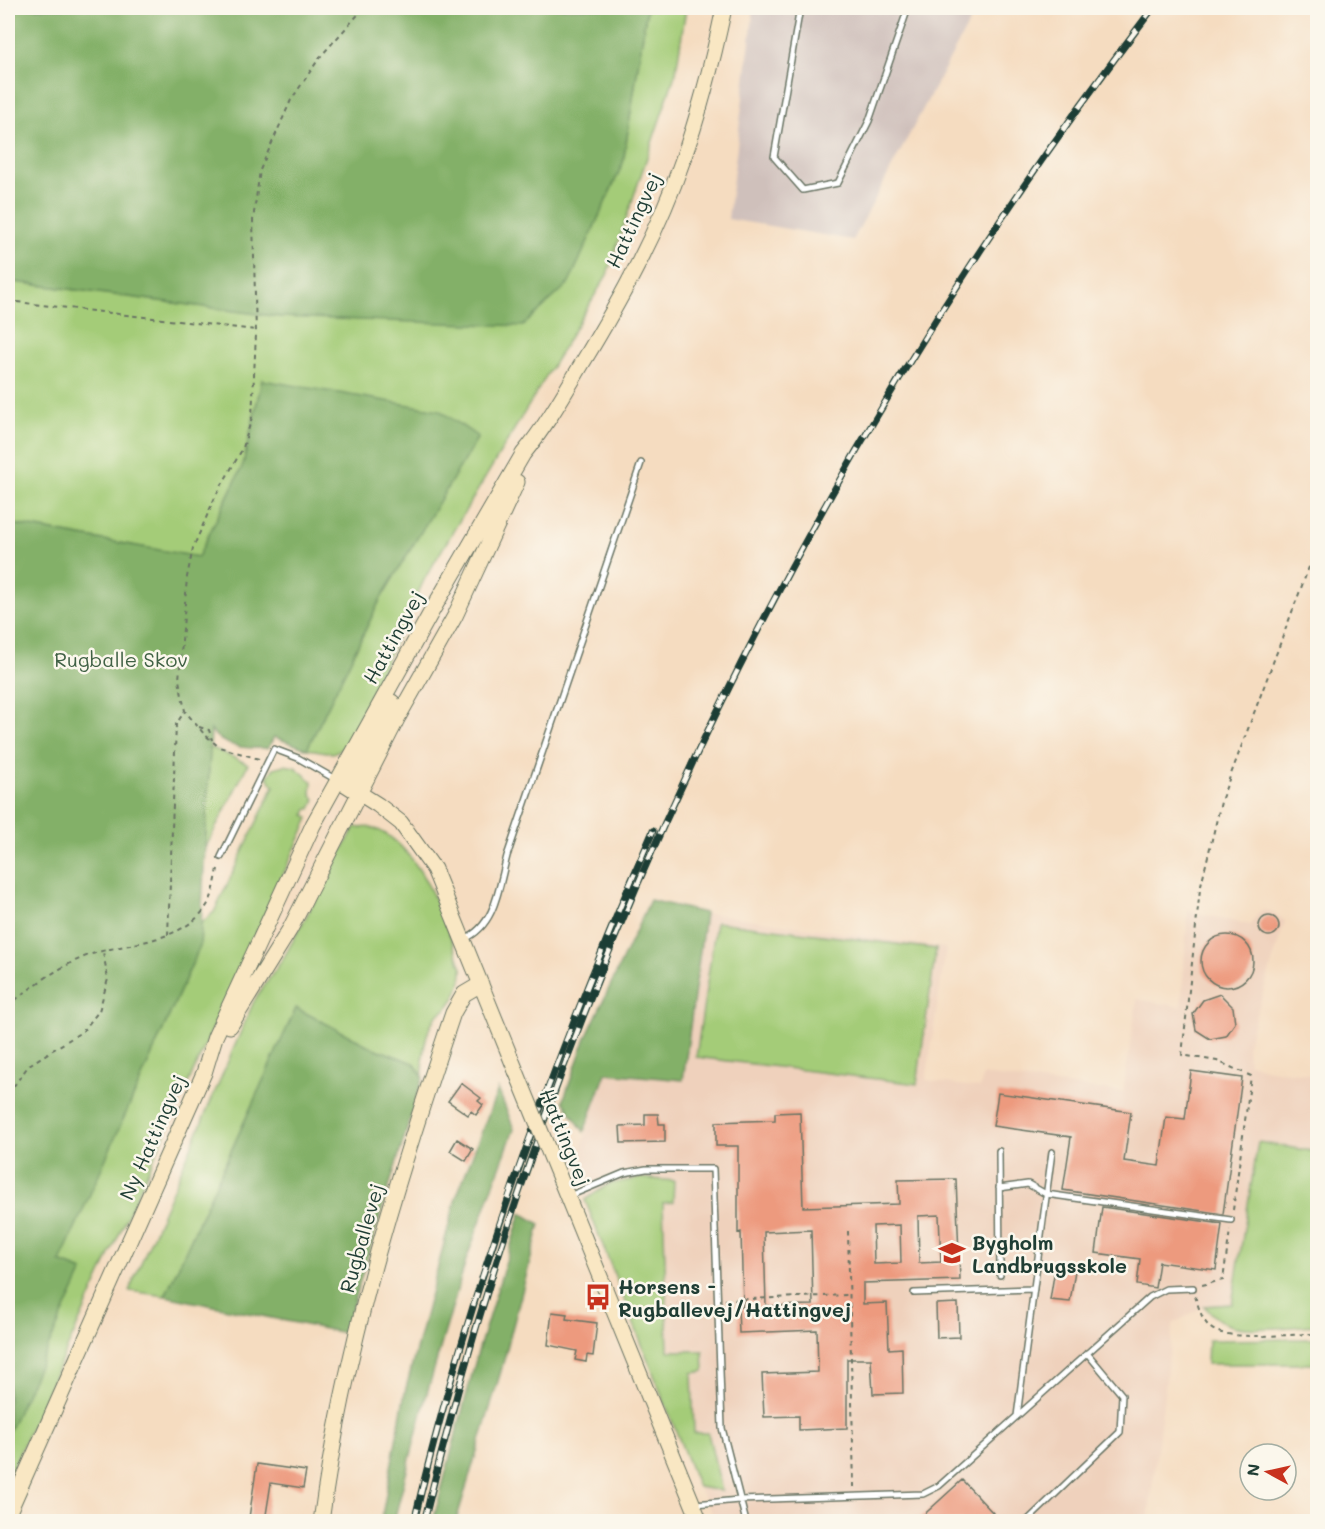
<svg xmlns="http://www.w3.org/2000/svg" width="1325" height="1529" viewBox="0 0 1325 1529" font-family="Mali,sans-serif">
<rect width="100%" height="100%" fill="#fbf7ec"/>
<filter id="ink" filterUnits="userSpaceOnUse"><feTurbulence type="fractalNoise" baseFrequency=".0167" numOctaves="2"/><feDisplacementMap in="SourceGraphic" scale="12" xChannelSelector="R" yChannelSelector="G"/><feConvolveMatrix kernelMatrix="1 2 1 2 8 2 1 2 1" color-interpolation-filters="sRGB"/></filter>
<filter id="wash" filterUnits="userSpaceOnUse"><feTurbulence type="fractalNoise" baseFrequency=".008" numOctaves="4" result="noise"/><feDisplacementMap in="SourceGraphic" scale="24" xChannelSelector="R" yChannelSelector="G"/><feGaussianBlur stdDeviation="1.35" result="paint"/><feColorMatrix in="noise" values="0 0 0 0 0 0 0 0 0 0 0 0 0 0 0 0 0 1.4 0 .05"/><feComposite in="paint" operator="in"/></filter>
<g filter="url(#wash)">
<rect width="100%" height="100%" fill="#f5dcc0"/>
<!-- built -->
<path fill="#efd1bc" d="M1261,910l10,1 14,10 -38,124 1,17 21,8 48,5v77l-59,-9 -26,162 -28,1 -31,18 -25,197h-432l-18,-34 23,4 -27,-57 -2,-62 11,-21 -35,1 -5,-150 -54,-18 -24,16 -9,-37 30,-90 77,7 22,-167 241,35 -20,132 54,8 3,-13 140,17 14,-93 44,8 7,-96 62,14z"/>
<!-- industrial -->
<path fill="#cfc0bb" d="M754,8h223l-124,232 -125,-21z"/>
<!-- green -->
<path fill="#a4cc78" stroke="#628456" stroke-width="1.5" d="M647,8h39l-10,64 -69,203 -182,303 -79,169 -13,6 -26,-4 73,-149 -118,-220 -19,85 -45,92 -190,-34v-242l273,36 342,-154z
M210,747l38,17 -43,85z
M284,765l11,2 17,14 -1,13 4,5 -4,10h-4l-2,6 4,3 -301,660v-456l121,84 71,-160 1,-23 13,-11 60,-126 -7,-9 7,-9z
M355,827c7,2 11,-1 18,1 48,16 73,97 89,140 1,14 -5,29 -15,40 -3,3 -8,5 -11,9 -12,15 -14,41 -13,60l-9,-14 -43,-16 -75,-38 -131,287 -36,-5 125,-290 30,-44z
M716,922l220,27 -19,135 -221,-27z
M1258,1142l59,10v173c-24,1 -68,8 -91,-1 -9,-4 -15,-11 -22,-18l28,-2z
M641,1178l33,3 -1,21 -10,1 5,148h35l1,20 -12,2 2,60h14l14,58 -24,-4 -113,-287 24,-16z
M1317,1339v25h-110l1,-24z"/>
<!-- forest -->
<path fill="#83b068" stroke="#51764e" stroke-width="1.5" d="M8,8h639l-24,155 -54,120 -46,43 -242,-9 -273,-36z
M262,380l177,30 39,27 -98,163 -73,149 -33,-12 -6,11c-20,1 -46,0 -57,-18l-11,216 -140,316 23,9 -75,162v-910l190,34 45,-92z
M650,900l55,13 -22,167 -77,-7 -22,59 -21,-31 22,-61z
M296,1008l75,39 43,16 9,14 -79,256 -179,-37z
M498,1089l16,40 -48,131 -41,140 -31,121h-13l24,-129 51,-194z
M521,1213l19,11 -39,147 -45,150h-23l46,-173z"/>
<g id="blocks">
<!-- building -->
<path fill="#ed9a7e" fill-rule="evenodd" d="M1259 926a10 10 0 1 1 20 0a10 10 0 1 1-20 0Z
M1201 961a26 26 0 1 1 52 0a26 26 0 1 1-52 0Z
M1220,994l13,13 2,16 -9,13 -16,3 -14,-9 -3,-16 10,-14z
M1191,1071l51,7 -19,136 -160,-24 8,-53 -78,-11 5,-33 133,19 -7,49 35,5 7,-49 19,2z
M461,1083l20,15 -3,3 5,4 -7,10 -5,-4 -3,4 -20,-14z
M800,1112l3,95 96,-3 -1,-24 58,-1 4,101 -97,3v21l24,-1 2,46 13,-1 1,45 -30,1 -2,-35h-24v69l-48,2v-14l-35,1 -2,-43 56,-2 -1,-42 -78,3 -1,-26h5l-2,-75 -3,1v-87h-22v-24l59,-2v-7zM939,1215l2,47 -22,1 -1,-47zM900,1225l1,38 -27,1 -1,-38zM811,1230l2,75 -47,1 -2,-74z
M645,1114h13l1,10h6v18l-44,1 -1,-17 25,-1z
M457,1139l16,10 -7,12 -16,-10z
M1102,1207l120,17 -6,46 -57,-8 -4,26 -18,-3 3,-26 -44,-6z
M1056,1262l20,2 -6,38 -20,-2z
M958,1303l1,34 -22,1 -1,-34z
M552,1312l15,2 -1,5 31,4 -4,33 -6,-1 -1,7 -11,-2 2,-9 -29,-6z
M257,1464l49,7 -3,17 -32,-5 -6,38 -16,-3z
M962,1480l31,33 -9,8h-67z"/>
</g>
</g>
<g filter="url(#ink)">
<use href="#blocks" fill-opacity="0" stroke="#6a7565" stroke-width="1.5"/>
<g fill="none" stroke-linecap="round" stroke-linejoin="round">
<!-- lane casing -->
<g stroke="#6a7565" stroke-width="8">
<path id="lane" d="M800,8l-26,149 29,33 35,-7 31,-62 39,-113
M221,857l53,-108 24,9 37,21
M464,939c32,-13 35,-53 43,-83l134,-393
M999,1151l1,124
M999,1188l29,-4 18,10 185,26
M569,1196l55,-23 22,-4h67l9,259 24,94
M914,1293l120,-4
M1017,1416l35,-264
M695,1504l44,-4 184,-6 16,-8 211,-189 16,-8 27,-1
M1026,1522l94,-90 2,-37 -35,-42"/>
</g>
<!-- secondary casing -->
<g stroke="#6a7565" stroke-width="17">
<path id="secondary" d="M337,779l41,26 23,18 33,46 82,202
M359,792l-6,-13 2,-10 37,-67
M230,1026l60,-97 108,-212 57,-101 62,-134
M561,1181l139,341
M8,1514l196,-441 11,-36 98,-212 120,-216 90,-155c23,-28 41,-60 60,-92 38,-63 75,-130 99,-200 18,-50 31,-102 42,-154
M321,1522c23,-175 76,-343 132,-509l11,-19 17,-10"/>
</g>
<!-- path -->
<path stroke="#6a7565" stroke-width="2" stroke-dasharray="4.5 4.5" stroke-linecap="butt" d="M8,301l247,29
M199,727l10,3 3,10
M259,759l-40,-12 -15,-13 -19,-23 -6,-31 8,-103 6,-29 23,-53 27,-47 9,-31 4,-83 -3,-114 7,-50 31,-70 29,-43 44,-49
M168,935l8,-211 9,-13
M8,1006c24,-20 52,-40 81,-51 39,-14 99,-11 121,-55 5,-10 6,-24 9,-35
M8,1094l21,-29 54,-34 16,-20 9,-32 -5,-27
M1233,1210l18,-134 -34,-15 -35,-6 18,-166 22,-91 96,-255
M848,1231l6,256
M1202,1285l21,-5 7,-50
M1195,1296c4,12 8,30 21,35 20,9 77,3 102,3
M725,1300l123,-5"/>
<!-- lane -->
<use href="#lane" stroke="#fff" stroke-width="5"/>
<!-- secondary -->
<use href="#secondary" stroke="#f9e7c3" stroke-width="15"/>
<!-- rail casing -->
<g stroke="#1f3d34" stroke-width="7">
<path id="rail" d="M414,1522c56,-238 141,-468 239,-691
M424,1522c132,-548 387,-1068 729,-1514"/>
</g>
<!-- rail -->
<use href="#rail" stroke="#fbf7ec" stroke-width="4.5" stroke-dasharray="14" stroke-linecap="butt"/>
<!-- secondary-bridge casing -->
<g stroke="#6a7565" stroke-width="17" stroke-linecap="butt">
<path id="secondary-bridge" d="M516,1071l45,110"/>
</g>
<!-- secondary-bridge -->
<use href="#secondary-bridge" stroke="#f9e7c3" stroke-width="15"/>
</g>
</g>
<!-- icons -->
<defs>
<g id="university-bare" transform="scale(2.07)"><path d="M0-5L7-2L0 1L-7-2ZM-4 1L0 2.5L4 1V4Q0 6-4 4Z" fill="#c8321e" stroke="#fbf7ec" stroke-width="2.5" paint-order="stroke"/></g>
<g id="bus-bare" transform="scale(2.07)"><path d="M-5-6H5V4H4V6H2V4H-2V6H-4V4H-5ZM-3.5-4V0h7V-4ZM-3.5 1.2v1.5H-2V1.2ZM2 1.2v1.5H3.5V1.2Z" fill="#c8321e" stroke="#fbf7ec" stroke-width="2.5" paint-order="stroke"/></g>
</defs>
<g fill-rule="evenodd">
<use href="#university-bare" x="952" y="1253"/>
<use href="#bus-bare" x="598" y="1297"/>
</g>
<g text-anchor="middle" dominant-baseline="central" stroke-width="5" stroke-linejoin="round" paint-order="stroke">
<!-- street labels -->
<g font-size="20" fill="#1f3d34" stroke="#fbf7ec">
<text transform="translate(633 220) rotate(-65)">Hattingvej</text>
<text transform="translate(393 637) rotate(-61)">Hattingvej</text>
<text transform="translate(152 1137) rotate(-66)">Ny Hattingvej</text>
<text transform="translate(566 1137) rotate(68)">Hattingvej</text>
<text transform="translate(361 1238) rotate(-74)">Rugballevej</text>
</g>
<!-- park labels -->
<g font-size="20" fill="#406145" stroke="#fbf7ec">
<text x="121" y="659">Rugballe Skov</text>
</g>
<!-- poi labels -->
<g font-size="20" font-weight="bold" fill="#1f3d34" stroke="#fbf7ec" text-anchor="start">
<text x="972" y="1242">Bygholm<tspan x="972" dy="23">Landbrugsskole</tspan></text>
<text x="618" y="1286">Horsens -<tspan x="618" dy="23">Rugballevej/Hattingvej</tspan></text>
</g>
</g>
<!-- margin -->
<rect width="1325" height="1529" fill="none" stroke="#fbf7ec" stroke-width="30"/>
<!-- north arrow -->
<g transform="translate(1268 1472) rotate(278)"><circle r="28" fill="#fbf7ec" stroke="#a3ada2" stroke-width="1.5"/>
<path d="M0-4.5L10 22L0 15L-10 22Z" fill="#c8321e"/>
<text y="-9" font-size="16" font-weight="bold" text-anchor="middle" fill="#1f3d34">N</text>
</g>
</svg>
